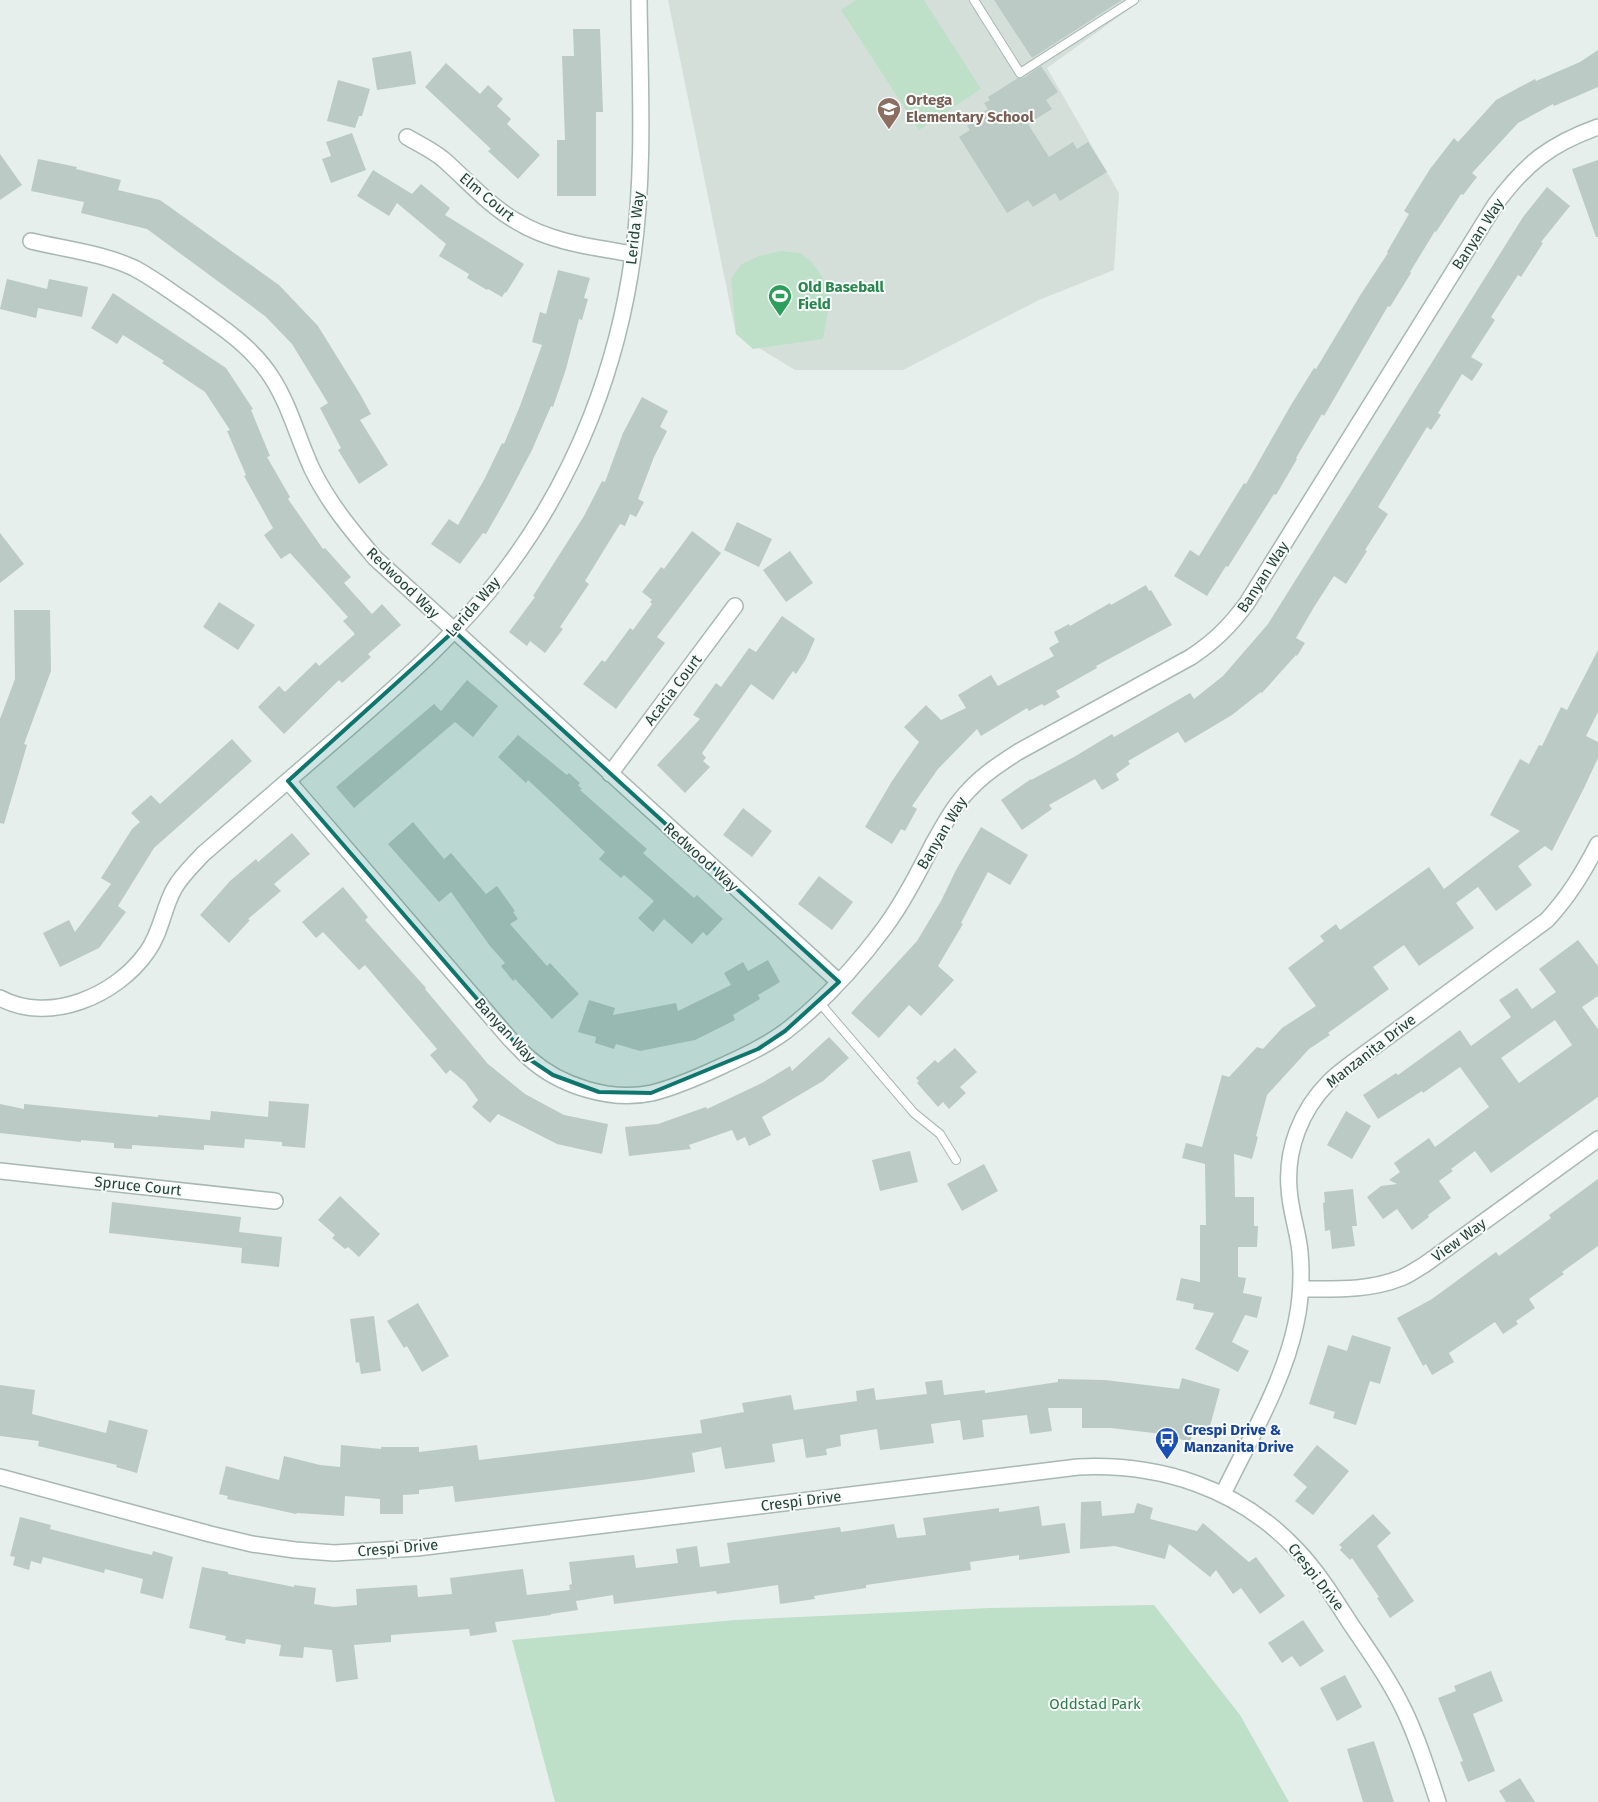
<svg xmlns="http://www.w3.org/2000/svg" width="1598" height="1802" viewBox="0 0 1598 1802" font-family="'Fira Sans',sans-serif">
<rect width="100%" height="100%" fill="#e6efeb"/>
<!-- built -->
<path fill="#d4dfda" d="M668,0h474l-95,68 72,125 -5,77 -75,30 -136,70h-108l-59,-36z"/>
<!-- green -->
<path fill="#bfe0c8" d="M856,0h68l57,89 -62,41 -78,-120z
M781,251l19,2 11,8 16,23 3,16 -7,39 -70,10 -17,-15 -5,-56 11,-14 17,-8z
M1154,1605l86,110 49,87h-734l-43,-162 223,-20 254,-12z"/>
<!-- building -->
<path fill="#bbcac4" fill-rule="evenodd" d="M994,0h128l-90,58z
M573,29h27l3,83h-7v84h-39v-56h8l-3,-84h12z
M1598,50v37l-44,19 -1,-2 -35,19 -46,50 5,4 -14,18 -2,-1 -25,38 -1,-1 -25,41 1,1 -21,34 -2,-1 -64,110 -2,-2 -26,44 1,1 -21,36 -2,-1 -46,73 -2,-1 -19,30 -33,-20 16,-26 9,6 45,-73 2,1 45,-79 23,-37 2,1 45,-75 27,-41 -1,-1 22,-38 -5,-3 26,-42 24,-31 4,4 38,-42 39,-21 1,2 44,-19z
M411,51l5,33 -39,6 -5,-32z
M446,63l34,31 8,-9 15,14 -6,7 14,13 -4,5 33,31 -22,24 -30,-28 3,-2 -66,-62z
M1041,66l17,26 -12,8 6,9 -24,15 21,33 24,-15 4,7 11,-7 19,30 -47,29 -5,-8 -22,14 -5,-7 -21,13 -48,-76 11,-7 -3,-4 11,-7 -1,-3 11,-7 -4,-6 6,-3 -2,-3 30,-19h5z
M338,80l32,9 -8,27h-3l-4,12 -28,-7z
M352,133l14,37 -35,13 -9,-24 9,-3 -5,-14z
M0,154l22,31 -22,15z
M38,159l39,8 -1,2 45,11 -3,10 42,10 119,85 39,41 42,68 11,20 -11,6 28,45 -29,19 -21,-34 3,-2 -21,-40 8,-5 -36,-59 -27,-28 -118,-87 -66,-16 3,-11 -53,-11z
M1598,160v77h-2l-24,-68z
M373,170l39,24 9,-10 29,24 -5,7 79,49 -18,29 -1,-1 -3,5 -14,-8 -1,1 -20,-12 2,-4 -30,-18 7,-12 -49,-41 -8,13 -32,-20z
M1547,187l23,19 -29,36 2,1 -22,34 -3,-2 -27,42 4,3 -24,37 12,7 -11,17 -10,-7 -24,39 3,2 -10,15 -4,-3 -49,80 10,7 -23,36 2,1 -21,33 -12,-8 -20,31 -18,31 9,5 -8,13 -1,-1 -34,38 -1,-1 -29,23 -47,28 -7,-11 -50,29 2,3 -14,10 3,6 -17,10 -7,-11 -46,26 3,4 -30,21 -21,-30 30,-21v1l43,-23 38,-23 2,3 76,-44 4,6 29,-23 45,-52 255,-407z
M558,270l32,8 -6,20 4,1 -6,21 -3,-1 -13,50 -13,38 -2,-1 -19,44 -26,49 -20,35 -3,-1 -23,31 -29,-20 18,-25 9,6 26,-45 18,-37 2,1 16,-38 22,-61 -10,-3 8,-30 6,2z
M7,279l40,10 2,-10 39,8 -6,30 -44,-9 -2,10 -36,-9z
M113,293l113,75 27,41 -2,1 19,46 -3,1 23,40 -2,2 35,50 2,-1 26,29 -7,6 28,31 10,-10 19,21 -33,29 3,3 -29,26 -3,-3 -55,54 -26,-27 21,-21 6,6 31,-30 3,4 36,-32 -12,-13 5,-4 -58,-64 -9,6 -17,-24 9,-7 -29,-52 2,-1 -19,-44 3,-1 -25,-38 -43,-29 2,-2 -41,-26 -6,9 -26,-16z
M642,397l26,14 -8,16 7,4 -13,26 -16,42 6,3 -8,15 -6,-3 -5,12 -5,-2 -35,57 4,3 -29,43 3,2 -18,24 -15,-12 -3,5 -18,-14 26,-35 -2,-1 51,-80 18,-35 3,1 18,-49z
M737,522l35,17 -13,28 -35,-17z
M692,531l29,22 -64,84 8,6 -49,66 -33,-25 19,-24 3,2 25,-34 3,2 19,-26 -2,-2 2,-2 -10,-8 19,-25 3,2z
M0,533l24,31 -24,19z
M790,551l23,32 -27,19 -23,-32z
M1146,585l3,6 2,-1 21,35 -76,41 1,2 -41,23 4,6 -16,9 -2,-2 -13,7 -2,-3 -46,28 -4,-7 -39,40 -26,37 5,3 -12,22 -4,-2 -9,15 -27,-17 27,-46 27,-39 -15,-15 22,-22 15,15 25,-12 -8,-13 33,-20 7,11 56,-30 -5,-8 10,-6 -5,-10 15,-8 1,2 40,-23 1,2z
M219,602l36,23 -17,25 -35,-23z
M14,610h36l1,61 -27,73 3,1 -23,79 -4,-1v-104l15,-40z
M782,616l33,23 -9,20 -10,15 -3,-3 -20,29 -22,-16 -49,69 4,5 -3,3 7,6 -25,26 -28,-28 43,-46 -7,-4 23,-32 5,4 28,-39 7,4z
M1598,650v62l-12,24 12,6v16l-14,30 -32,63 -7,-5 -27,20 14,19 -36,26 -18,-24 -22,16 18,25 -55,38 -15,-21 -31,22 16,22 -61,44 2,2 -21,14 -42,46 -11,41 2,1 -6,22 -18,-5 1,43h19v29h4l-1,21h-19v30l8,1 -3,15 19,4 -5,21 -12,-3 -13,27 17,9 -11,21 -43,-23 19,-36 -21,-4 1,-5 -18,-4 5,-22 19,4v-57h6l-1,-61 -23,-6 4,-15 16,4 20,-72 7,2 28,-30 6,2 19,-21 34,-22 -28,-38 36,-27 -4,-5 16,-12 4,6 89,-63 15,22 76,-58 -30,-16 30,-56 9,5 10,-19 3,1 19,-39 6,3z
M467,680l31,26 -25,31 -18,-15 -101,86 -18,-21 98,-83 7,7z
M518,735l49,40 2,-2 11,10 -2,2 4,4 -2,1 67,59 -4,4 51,45 3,-3 26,24 -16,17 -4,-4 -11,12 -28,-25 -11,13 -15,-14 16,-17 -30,-26 -3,3 -22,-19 6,-7 -77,-72 -2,3 -28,-26z
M232,739l20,22 -98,87 -36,58 8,6 -27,36 -39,19 -17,-34 26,-13 6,12 36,-48 -10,-6 31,-49 8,-7 -9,-9 20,-18 9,9z
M743,808l29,23 -20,26 -29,-22z
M413,822l31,37 7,-6 35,41 11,-8 18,25 -2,1 5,7 -8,5 37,42 3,-3 29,31 -27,25 -37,-40 -2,2 -12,-15 4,-3 -15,-17 -39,-54 -12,10 -51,-58z
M981,827l47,28 -18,30 -22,-13 -27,51 2,1 -25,42 16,14 -33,36 -12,-11 -30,33 -28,-25 66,-72 24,-40 15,-31z
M292,833l18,21 -36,30 7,7 -33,28 2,1 -21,23 -29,-28 30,-34 26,-22 2,3z
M819,876l34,26 -21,28 -34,-26z
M343,887l25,30 -3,3 61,68 -1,1 63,75 37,30 39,21 44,9 -6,30 -45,-10 -59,-30 -8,9 -18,-16 6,-7 -13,-18 -15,-12 -4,4 -16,-19 7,-6 -72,-84 -6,5 -36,-38 -7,6 -14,-16z
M1578,940l20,26v30l-16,11 16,22v68l-107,76 -16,-22 -24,18 2,2 -14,10 12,17 -23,17 1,2 -17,13 -15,-21 -14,10 -16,-22 14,-11 16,-2 -8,-4 11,-8 -6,-9 35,-25 6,9 54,-40 -29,-40 -37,26 -1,-2 -44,28 -15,-24 33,-22 2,2 62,-45 11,16 40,-29 -12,-17 18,-12 15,21 24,-17 -17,-23zM1555,1020l17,25 -53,38 -18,-25z
M768,960l12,22 -22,13 2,4 -27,16 2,5 -40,20 -55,11 -24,-7 -2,5 -19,-6 1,-6 -18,-5 11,-32 26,8 -2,7 63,-12 2,8 53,-26 -7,-12 19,-11 5,9z
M829,1037l20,21 -26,23 -61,36 9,18 -22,11 -4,-9 -8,4 -5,-11 -43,15 2,4 -62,7 -4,-29 33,-3 48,-17 1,2 55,-26 28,-17 2,5z
M955,1048l22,24 -17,15 6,6 -17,16 -6,-7 -5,5 -21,-24 2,-2 -3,-3 19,-18 3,3z
M269,1101l40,3 -4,44 -23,-2v-4l-37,-3 -1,9 -40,-3v5l-72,-5v4l-18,-1v-5l-33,-3v2l-81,-9v-29l24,5v-5l134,13v-2l52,5 1,-9 57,6z
M1346,1111l25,15 -19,33 -25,-14z
M910,1151l8,31 -38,9 -8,-31z
M984,1164l14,27 -36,20 -15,-27z
M1598,1179v67l-36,26 2,2 -35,25 6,9 -19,13 2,3 -15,10 -8,-12 -46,31 5,9 -22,13 -6,-11 -3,2 -26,-48 35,-19 64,-47 3,4 52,-38 -2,-3z
M1353,1189l4,37h-5l3,20 -23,3 -2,-19 -5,1 -2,-28 2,-1 -1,-10z
M340,1196l40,38 -21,23 -11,-10 -3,2 -13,-11 3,-3 -17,-15z
M112,1202l129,15 -2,15 43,5 -3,30 -38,-4 1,-15 -133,-15z
M418,1303l31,53 -27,16 -15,-26 -3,2 -17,-27z
M374,1316l7,55 -20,3 -2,-12 -3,1 -6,-44z
M1352,1335l39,12 -11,37 -10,-3 -14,44 -23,-7 2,-6 -26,-8 19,-59 19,6z
M1182,1378l38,11 -11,41 -14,-4 -5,16 -28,-8 -51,-6h-29v-20h-34l4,23 -22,3 -3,-19 -45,5 2,17 -21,3 -3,-20 -29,4 3,19 -54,7 -3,-21 -37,6 1,11 -15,3 1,6 -21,3 -3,-19 -31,5 3,18 -50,7 -4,-22 -29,6 3,19 -53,8 -187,22 -2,-16 -34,4v4l-16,1v19h-23v-15l-35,-3 -1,20 -47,-3 -1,1 -69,-15 1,-3 -9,-2 7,-28 53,14 5,-24 36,9 20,2 1,-22 40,4v-2h38v5l58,-7 2,15 223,-27 -2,-13 44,-8 -2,-9 49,-8 3,15 63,-9 -1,-10 18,-3 2,12 51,-6 -2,-12 17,-2 2,15 41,-5v3l73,-11v-3l47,1 74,9z
M0,1385l35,5 -3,24 74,19 3,-13 39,10 -11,43 -21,-6 1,-2 -79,-19 1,-5 -39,-5z
M1317,1445l32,26 -36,44 -18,-14 12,-14 -14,-12z
M1101,1501l1,15 32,-3 3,-10 16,5 -3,11 47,12 6,-8 46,39 7,-5 29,39 -25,18 -19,-26 -8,6 -17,-24 -6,7 -41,-33 -4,15 -50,-13 -35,3 1,-47z
M1039,1506l3,20 23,-3 5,30 -51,7v-5l-49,7 1,8 -105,15v3l-52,8 1,3 -35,5 -2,-19 -61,9 -1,-3 -102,13 -1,-9 -37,6 2,9 -27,4v1l-56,7 2,10 -27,4 -1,-7 -78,6v7l-37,3 4,34 -22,3 -4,-32 -28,-3 -1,11 -24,-2 2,-11 -35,-6 -1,5 -20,-4 1,-4 -37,-8 13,-61 26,5v2l66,13v-2l22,3 -2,16 20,3 23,-2 -1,-16 61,-4 1,12 34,-3 -2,-16 73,-9 4,26 43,-5 -1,-5 3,-1 -3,-22 65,-7 2,13 42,-5 -2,-14 21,-3 3,21 30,-4 -3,-20 113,-16 1,5 53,-8 3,14 29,-3 -3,-17 76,-10v4z
M1373,1514l18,19 -14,13 37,55 -24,17 -13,-20 2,-1 -27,-39 -2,2 -10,-10 2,-3 -3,-2z
M20,1517l31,8 -1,4 85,22 17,4 1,-4 20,6 -10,42 -23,-6 3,-14 -38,-10 -1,4 -61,-16 -2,7 -10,-3 -2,9 -16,-5 2,-8 -5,-1z
M1303,1620l21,31 -24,16 -8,-11 -10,7 -14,-20z
M1491,1671l12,30 -30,13 22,57 -27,11 -8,-20 3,-1 -25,-63 18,-7 -2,-5z
M1345,1675l17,32 -25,14 -17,-33z
M1374,1741l20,61h-31l-16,-53z
M1520,1778l15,24h-29l-7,-11z"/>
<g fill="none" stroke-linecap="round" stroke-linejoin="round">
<!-- service casing -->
<g stroke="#a8b8b2" stroke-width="10">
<path id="service" d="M974,0l46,73 114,-73
M819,1002l95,111 26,21 16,26"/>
</g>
<!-- minor casing -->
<g stroke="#a8b8b2" stroke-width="18">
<path id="minor" d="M407,137c12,7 25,13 36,22 24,21 45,46 73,62 36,22 77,26 117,33
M31,241c33,8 71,12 103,27 19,10 36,23 54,35 31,22 64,43 84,75 18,28 26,61 40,91 16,33 39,61 63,89l464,424
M610,774l125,-168
M288,781l222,258c6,6 12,13 19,19 31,28 82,44 123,35 20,-5 39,-13 57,-21 26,-12 54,-24 77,-41 37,-29 71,-66 99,-104 19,-26 34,-56 49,-85 11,-19 21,-38 36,-53 14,-15 31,-26 48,-37l173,-95c24,-16 39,-31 56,-54l248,-398c30,-41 55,-61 103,-78
M0,1171l275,30
M1301,1289c34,0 67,2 100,-11 8,-3 16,-9 23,-13l174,-126
M1223,1494c26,-54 61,-112 73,-171 5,-23 6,-48 4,-71 -2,-21 -10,-42 -11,-64 -3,-39 12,-78 40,-106 7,-7 15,-13 23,-19l195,-143c22,-24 36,-47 51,-76"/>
</g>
<!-- tertiary casing -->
<g stroke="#a8b8b2" stroke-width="18">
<path id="tertiary" d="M0,998c50,27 117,-3 147,-46 14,-19 16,-43 27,-63 7,-13 19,-24 29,-35 46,-40 93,-80 139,-120 60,-52 121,-105 168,-170 67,-91 108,-198 123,-309 12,-85 7,-170 6,-255
M0,1477l210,57 42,10 43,6 39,3 83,-5 661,-81c82,-4 161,21 219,83 21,22 37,48 53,73 19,28 39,56 54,87 14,29 24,61 34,92"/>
</g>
<!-- service -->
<use href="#service" stroke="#fff" stroke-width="8"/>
<!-- minor -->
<use href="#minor" stroke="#fff" stroke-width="15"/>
<!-- tertiary -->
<use href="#tertiary" stroke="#fff" stroke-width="15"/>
</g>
<!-- marked area -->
<path fill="#0f766e" fill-opacity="0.2" stroke="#0f766e" stroke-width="4" stroke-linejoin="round" d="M454,631l385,351 -54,49 -27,18 -107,44 -52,-1 -46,-17 -24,-16 -241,-278z"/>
<!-- icons -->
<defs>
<g id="school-pin" transform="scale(1.25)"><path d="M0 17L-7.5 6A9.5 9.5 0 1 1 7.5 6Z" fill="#8d6e63" stroke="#f7fbf9"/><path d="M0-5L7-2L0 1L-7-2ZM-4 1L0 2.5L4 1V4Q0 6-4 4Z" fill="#fff"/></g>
<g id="stadium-pin" transform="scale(1.25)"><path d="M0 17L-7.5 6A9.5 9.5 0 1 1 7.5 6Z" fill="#2e9e5b" stroke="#f7fbf9"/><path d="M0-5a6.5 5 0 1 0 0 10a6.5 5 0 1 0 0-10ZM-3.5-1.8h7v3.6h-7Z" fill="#fff"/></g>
<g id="bus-pin" transform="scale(1.25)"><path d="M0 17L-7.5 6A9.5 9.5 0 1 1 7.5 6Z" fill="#1a4fb4" stroke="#f7fbf9"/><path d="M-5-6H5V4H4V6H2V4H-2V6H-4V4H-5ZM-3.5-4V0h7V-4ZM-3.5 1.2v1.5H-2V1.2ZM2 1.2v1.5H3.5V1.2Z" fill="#fff"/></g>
</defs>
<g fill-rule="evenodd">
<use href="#school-pin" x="889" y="109"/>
<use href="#stadium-pin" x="780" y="296"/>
<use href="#bus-pin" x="1167" y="1439"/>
</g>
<g text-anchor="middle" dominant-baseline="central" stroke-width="4" stroke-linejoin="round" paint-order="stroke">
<!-- education labels -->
<g font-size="15" font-weight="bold" fill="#785e54" stroke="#f7fbf9" text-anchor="start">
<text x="906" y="100">Ortega<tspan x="906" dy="17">Elementary School</tspan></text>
</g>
<!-- street labels -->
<g font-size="15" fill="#24423a" stroke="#f7fbf9">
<text transform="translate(487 197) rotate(40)">Elm Court</text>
<text transform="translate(635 228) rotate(-84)">Lerida Way</text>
<text transform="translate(1478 234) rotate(-57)">Banyan Way</text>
<text transform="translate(1263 577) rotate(-57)">Banyan Way</text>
<text transform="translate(403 583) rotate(44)">Redwood Way</text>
<text transform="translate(473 607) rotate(-49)">Lerida Way</text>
<text transform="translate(673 690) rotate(-53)">Acacia Court</text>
<text transform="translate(942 833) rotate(-59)">Banyan Way</text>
<text transform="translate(701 857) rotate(42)">Redwood Way</text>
<text transform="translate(505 1030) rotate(47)">Banyan Way</text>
<text transform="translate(1371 1051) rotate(-38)">Manzanita Drive</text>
<text transform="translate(138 1186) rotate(6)">Spruce Court</text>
<text transform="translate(1459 1240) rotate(-36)">View Way</text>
<text transform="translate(801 1501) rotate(-7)">Crespi Drive</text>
<text transform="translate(398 1548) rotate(-5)">Crespi Drive</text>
<text transform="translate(1316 1577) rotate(52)">Crespi Drive</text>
</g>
<!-- leisure labels -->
<g font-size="15" font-weight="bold" fill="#27864d" stroke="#f7fbf9" text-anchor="start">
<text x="798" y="287">Old Baseball<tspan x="798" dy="17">Field</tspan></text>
</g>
<!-- transit labels -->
<g font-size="15" font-weight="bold" fill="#164399" stroke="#f7fbf9" text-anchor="start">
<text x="1184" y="1430">Crespi Drive &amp;<tspan x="1184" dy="17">Manzanita Drive</tspan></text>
</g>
<!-- park labels -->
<g font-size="15" fill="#2d7a4b" stroke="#f7fbf9">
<text x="1095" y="1704">Oddstad Park</text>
</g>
</g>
</svg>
